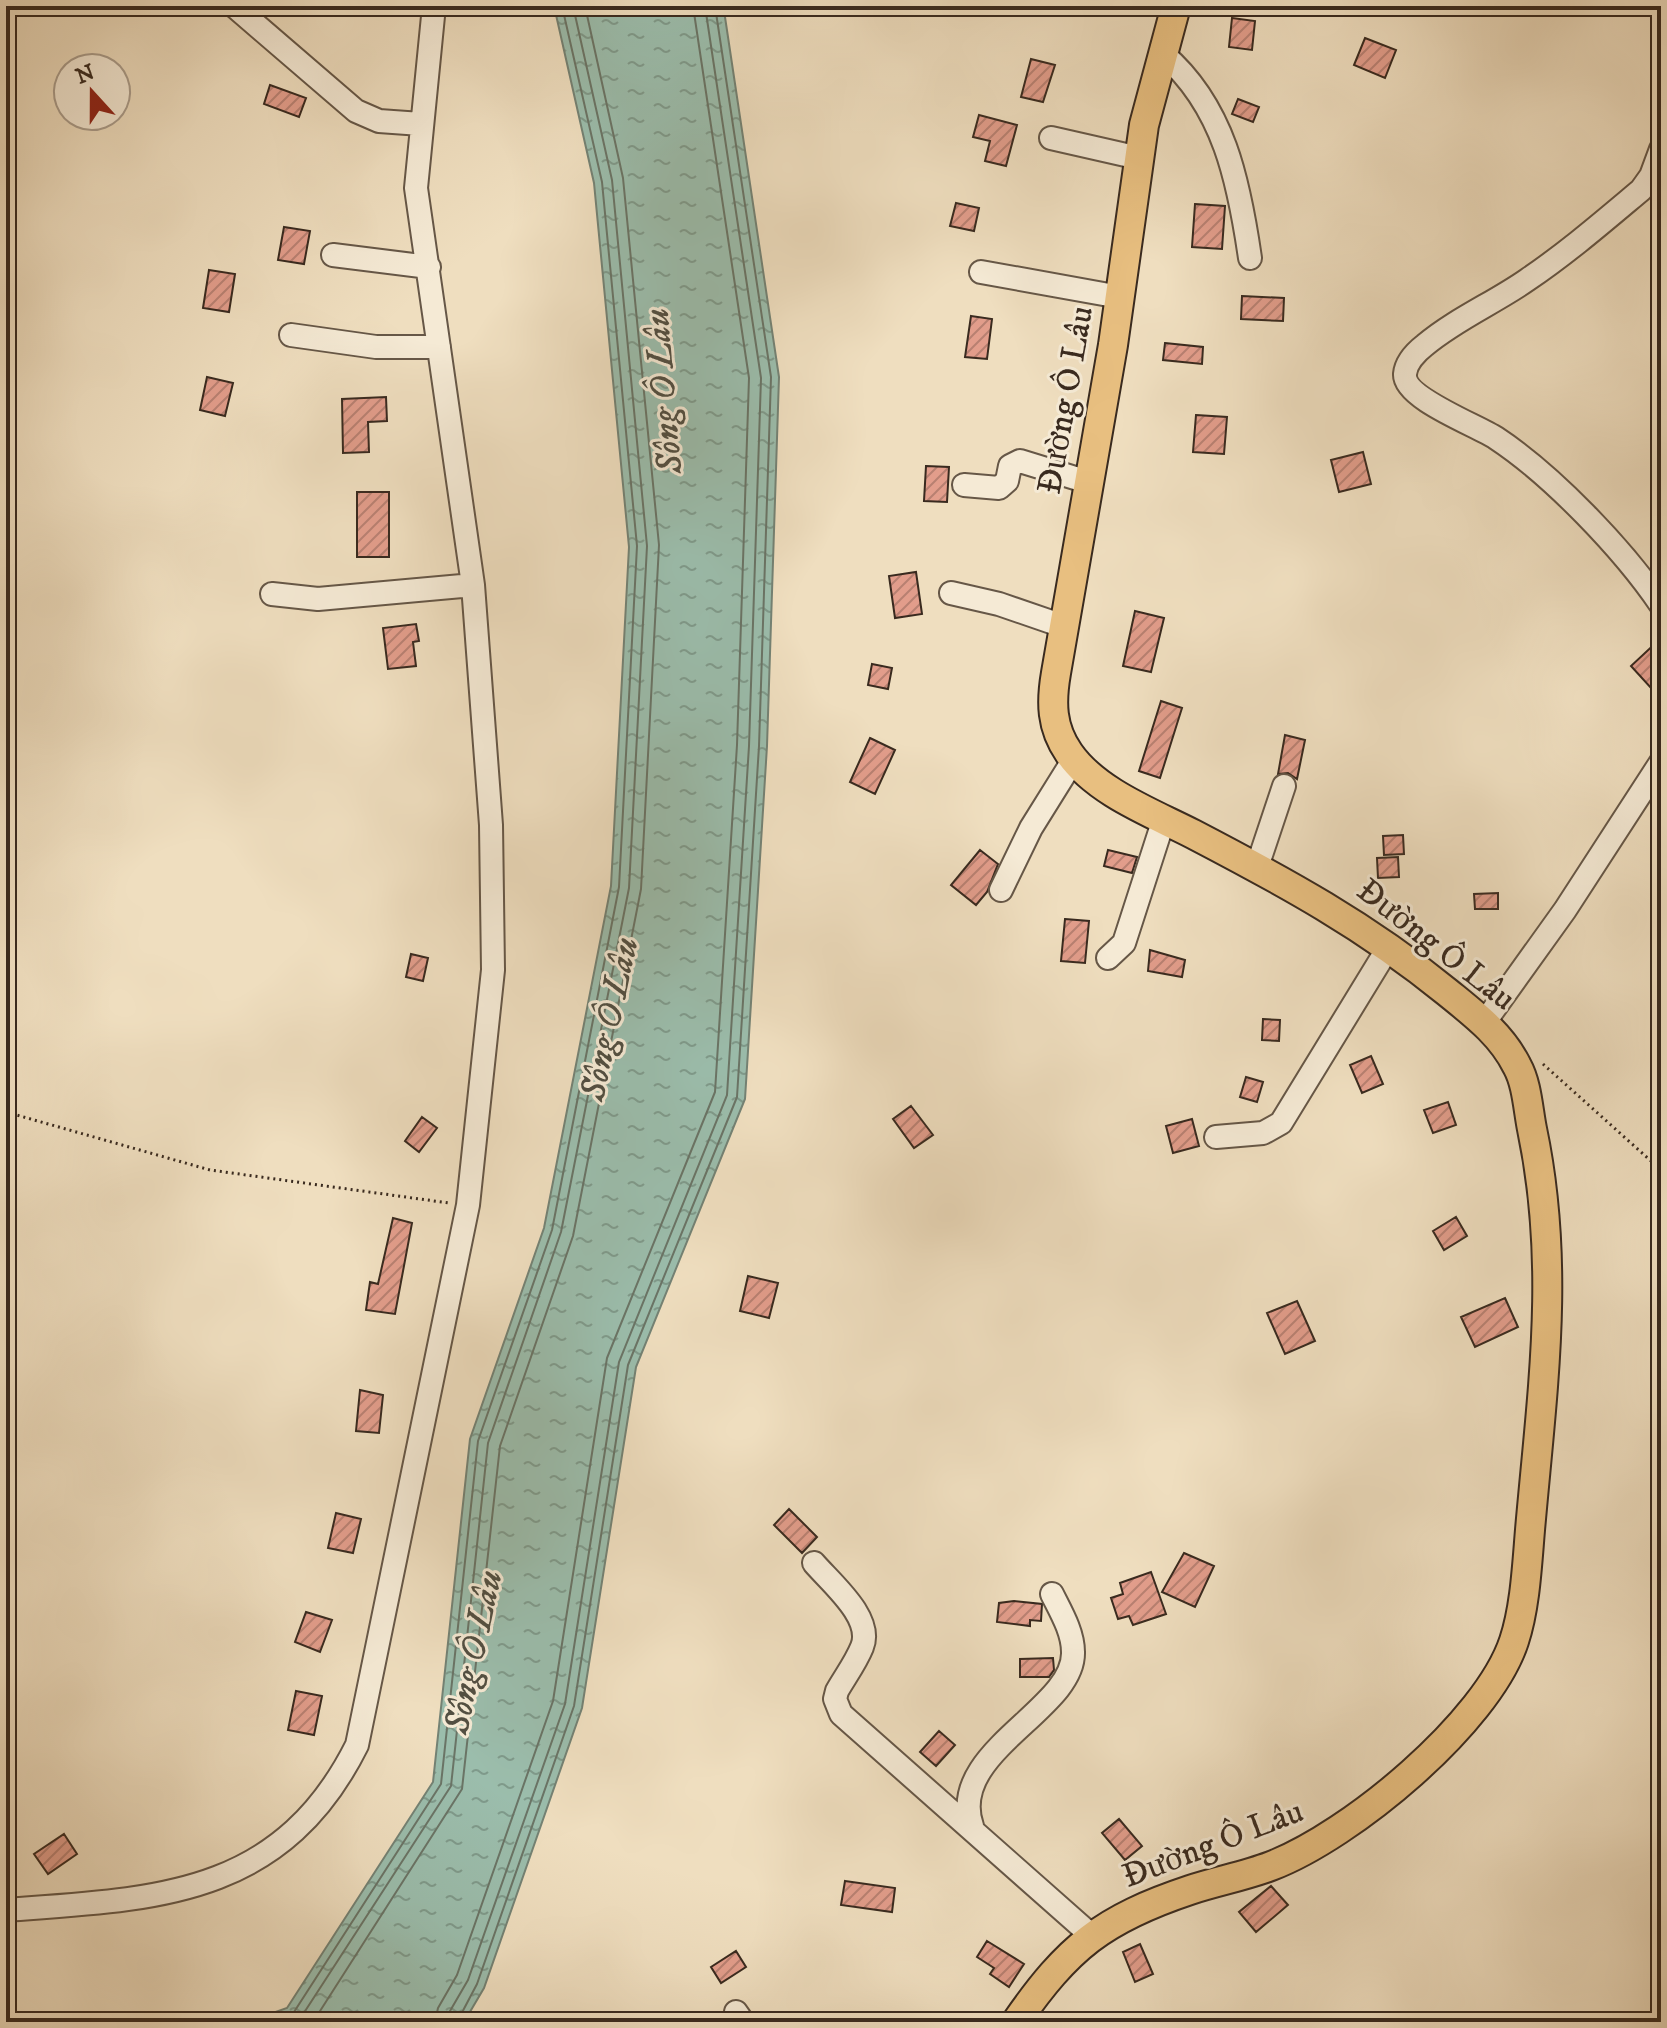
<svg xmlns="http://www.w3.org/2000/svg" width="1667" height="2028" viewBox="0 0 1667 2028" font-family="'IM FELL DW Pica',serif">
<defs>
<pattern id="water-ripples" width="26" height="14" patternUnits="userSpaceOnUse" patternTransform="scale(2)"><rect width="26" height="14" fill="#9bbdac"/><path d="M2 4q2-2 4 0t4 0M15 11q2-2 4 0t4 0" fill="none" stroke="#7f9a8b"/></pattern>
<pattern id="building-hatch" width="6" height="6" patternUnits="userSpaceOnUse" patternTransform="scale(2)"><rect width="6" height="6" fill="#e29d8b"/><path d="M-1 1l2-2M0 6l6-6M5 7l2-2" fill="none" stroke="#b88071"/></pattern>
</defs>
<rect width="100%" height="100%" fill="#efdebf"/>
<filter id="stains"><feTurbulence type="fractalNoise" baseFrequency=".0025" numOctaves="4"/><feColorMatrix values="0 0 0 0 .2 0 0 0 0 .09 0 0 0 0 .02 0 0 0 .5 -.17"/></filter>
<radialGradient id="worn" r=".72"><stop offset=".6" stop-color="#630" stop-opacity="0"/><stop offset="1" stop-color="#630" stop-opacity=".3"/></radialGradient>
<!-- water -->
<path fill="url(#water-ripples)" stroke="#748274" stroke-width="2" d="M554,6h168l3,11 54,360 -12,369 -22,353 -109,268 -54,341 -98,280 -20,34h-217l40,-14 146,-226 37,-343 74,-211 67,-342 18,-339 -35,-364z"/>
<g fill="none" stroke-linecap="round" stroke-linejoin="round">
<!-- shore -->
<path stroke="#6a7466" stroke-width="2" d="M271,2022l23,-10 147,-228 37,-343 74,-211 67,-343 18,-341 -35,-364 -40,-176
M298,2022l153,-236 37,-343 73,-211 68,-344 18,-342 -35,-366 -39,-174
M313,2022l149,-233 38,-343 73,-210 68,-347 18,-344 -36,-367 -38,-172
M435,2022l3,-14 19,-33 96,-274 54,-343 108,-266 22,-347 12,-367 -56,-372
M447,2022l3,-11 18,-31 97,-276 54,-342 108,-267 22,-349 12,-368 -56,-372
M457,2022l20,-38 97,-278 54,-341 109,-268 22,-351 12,-369 -56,-371"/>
</g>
<!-- building -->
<path fill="url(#building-hatch)" stroke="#392a1f" stroke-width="2" d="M1232,18l23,3 -3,29 -23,-3z
M1365,38l31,12 -11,28 -31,-13z
M1031,59l24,6 -12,37 -22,-5z
M270,85l36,13 -7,19 -35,-13z
M1238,99l21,8 -6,15 -21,-8z
M979,115l38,10 -11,41 -21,-5 5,-20 -17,-4z
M956,203l23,5 -5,23 -24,-5z
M1195,204l30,2 -3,43 -30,-2z
M284,227l26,4 -6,33 -26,-4z
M209,270l26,4 -6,38 -26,-4z
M1242,296l42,2 -1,23 -42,-2z
M971,316l21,3 -5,40 -22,-2z
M1165,343l38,4 -1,17 -39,-4z
M207,377l26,6 -8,33 -25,-6z
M386,397l1,24 -19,1 1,30 -26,1 -1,-54z
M1196,415l31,2 -3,37 -31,-2z
M1363,452l8,32 -32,8 -8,-32z
M926,466l23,1 -2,35 -23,-1z
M357,492h32v65h-32z
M916,572l6,42 -27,4 -6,-42z
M1135,611l29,7 -13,54 -28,-6z
M416,624l3,17 -6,1 3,24 -28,3 -5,-41z
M1661,638v61l-30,-33z
M872,664l20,4 -4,21 -20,-4z
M1161,701l21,7 -22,70 -21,-7z
M1285,735l20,5 -8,39 -9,-6 -10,1z
M870,738l25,12 -20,44 -25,-12z
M1403,835l1,19 -20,1 -1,-19z
M980,850l18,14 -11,28 -11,13 -25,-20z
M1108,850l29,7 -5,16 -28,-7z
M1398,857l1,20 -21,1 -1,-20z
M1498,893v16h-23l-1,-15z
M1065,919l24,2 -4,42 -24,-2z
M1150,950l35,10 -3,17 -34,-6z
M411,954l17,4 -5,23 -17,-4z
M1263,1019l17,1 -1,21 -17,-1z
M1371,1056l12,28 -21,9 -12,-28z
M1246,1077l17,5 -6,20 -17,-5z
M1448,1102l8,23 -23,8 -9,-23z
M911,1106l22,29 -19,13 -21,-29z
M422,1117l15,11 -18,24 -14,-11z
M1192,1119l7,27 -26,7 -7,-27z
M1456,1217l11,19 -23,14 -11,-19z
M393,1218l19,5 -17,91 -29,-4 4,-28 8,2z
M748,1276l30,7 -9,35 -29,-7z
M1505,1298l13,29 -43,20 -14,-30z
M1297,1301l18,40 -30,13 -18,-41z
M360,1390l23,5 -4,38 -23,-2z
M789,1509l28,28 -15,16 -28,-28z
M336,1513l25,6 -8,34 -25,-5z
M1184,1553l30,13 -19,41 -33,-15z
M1151,1572l15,42 -33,11 -4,-9 -11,3 -7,-21 12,-4 -3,-11z
M1014,1601l28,3 -1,17 -11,-1v6l-33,-4 2,-19z
M306,1612l26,8 -12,32 -25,-10z
M1053,1658l1,12 -5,7h-29v-18z
M296,1691l26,5 -8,39 -26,-5z
M939,1731l16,14 -19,21 -16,-14z
M1119,1819l23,27 -17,14 -23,-27z
M64,1834l13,20 -29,20 -14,-20z
M845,1881l50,7 -3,24 -51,-7z
M1271,1886l17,19 -32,27 -17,-20z
M987,1941l37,23 -15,23 -19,-13 4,-6 -17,-11z
M1140,1944l13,30 -18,8 -12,-30z
M736,1951l10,16 -25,16 -10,-16z"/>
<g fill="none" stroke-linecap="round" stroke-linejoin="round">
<!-- minor casing -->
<g stroke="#665747" stroke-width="26">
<path id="minor" d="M234,6l122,105 23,10 42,3
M1163,54c61,52 76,128 87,204
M1051,138l88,20
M1661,149l-10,27 -10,14c-37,31 -74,63 -114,90 -33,23 -71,39 -102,65 -9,7 -19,18 -20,29 -2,24 71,51 91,64 56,37 127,111 165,167
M333,255l96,12
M981,272l139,25
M291,335l85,12h63
M964,485l35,3 8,-7 3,-15 10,-5 68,21
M951,593l48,11 64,22
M272,594l46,5 155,-14
M1257,867l27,-81
M1001,890l30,-62 43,-69
M1108,958l16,-15 40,-124
M1484,1023l81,-113 96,-148
M1216,1137l47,-4 18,-10 107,-175
M814,1563c17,20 60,55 48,84 -6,15 -17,30 -25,44l-2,8 6,15 251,222
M972,1826c-26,-74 103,-116 101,-174 0,-20 -12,-40 -21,-58
M6,1910c151,-11 275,-13 351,-165l111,-540 25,-235 -2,-145 -18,-240 -57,-397 18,-182
M736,2012l7,10"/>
</g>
<!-- major casing -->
<g stroke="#392a1f" stroke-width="32">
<path id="major" d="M1016,2022c52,-75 87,-103 174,-132 27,-9 55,-14 81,-24 79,-30 216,-143 243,-225 11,-33 13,-75 16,-111 12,-138 31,-263 2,-401 -4,-20 -5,-45 -15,-63 -16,-32 -43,-52 -70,-74 -81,-66 -162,-110 -254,-158 -41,-21 -97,-42 -124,-81 -18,-26 -18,-51 -13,-80l57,-328 31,-220 32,-119"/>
</g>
<!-- path -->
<path stroke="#392a1f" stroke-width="3" stroke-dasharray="2 4" stroke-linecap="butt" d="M1543,1064l118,106
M6,1112l204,58 239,33"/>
<!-- minor -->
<use href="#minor" stroke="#f5ead5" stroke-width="22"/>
<!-- major -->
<use href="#major" stroke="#e8bf80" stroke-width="28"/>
</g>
<g text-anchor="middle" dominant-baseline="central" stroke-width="6" stroke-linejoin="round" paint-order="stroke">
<!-- street labels -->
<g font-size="34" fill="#392a1f" stroke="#f5ead5">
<text transform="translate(1066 400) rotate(-80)">Đường Ô Lâu</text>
<text transform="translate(1436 945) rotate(38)">Đường Ô Lâu</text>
<text transform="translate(1213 1844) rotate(-21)">Đường Ô Lâu</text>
</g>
<!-- water labels -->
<g font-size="36" font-style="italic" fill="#524f42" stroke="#f5ead5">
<text transform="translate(664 391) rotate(-95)">Sông Ô Lâu</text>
<text transform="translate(610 1019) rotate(-78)">Sông Ô Lâu</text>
<text transform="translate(474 1652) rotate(-78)">Sông Ô Lâu</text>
</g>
</g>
<!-- margin -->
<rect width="1667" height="2028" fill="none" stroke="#efdebf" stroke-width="32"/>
<rect x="8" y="8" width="1651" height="2012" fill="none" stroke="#392a1f" stroke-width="4"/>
<rect x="16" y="16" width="1635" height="1996" fill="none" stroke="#392a1f" stroke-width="2"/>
<!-- north arrow -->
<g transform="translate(92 92) rotate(339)"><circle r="38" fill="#f5ead5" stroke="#aa9d8c" stroke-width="2"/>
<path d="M0-6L14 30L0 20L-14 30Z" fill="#8f2418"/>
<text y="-12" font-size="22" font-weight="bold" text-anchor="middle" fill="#392a1f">N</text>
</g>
<rect width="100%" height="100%" filter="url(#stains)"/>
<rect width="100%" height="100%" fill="url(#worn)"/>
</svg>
